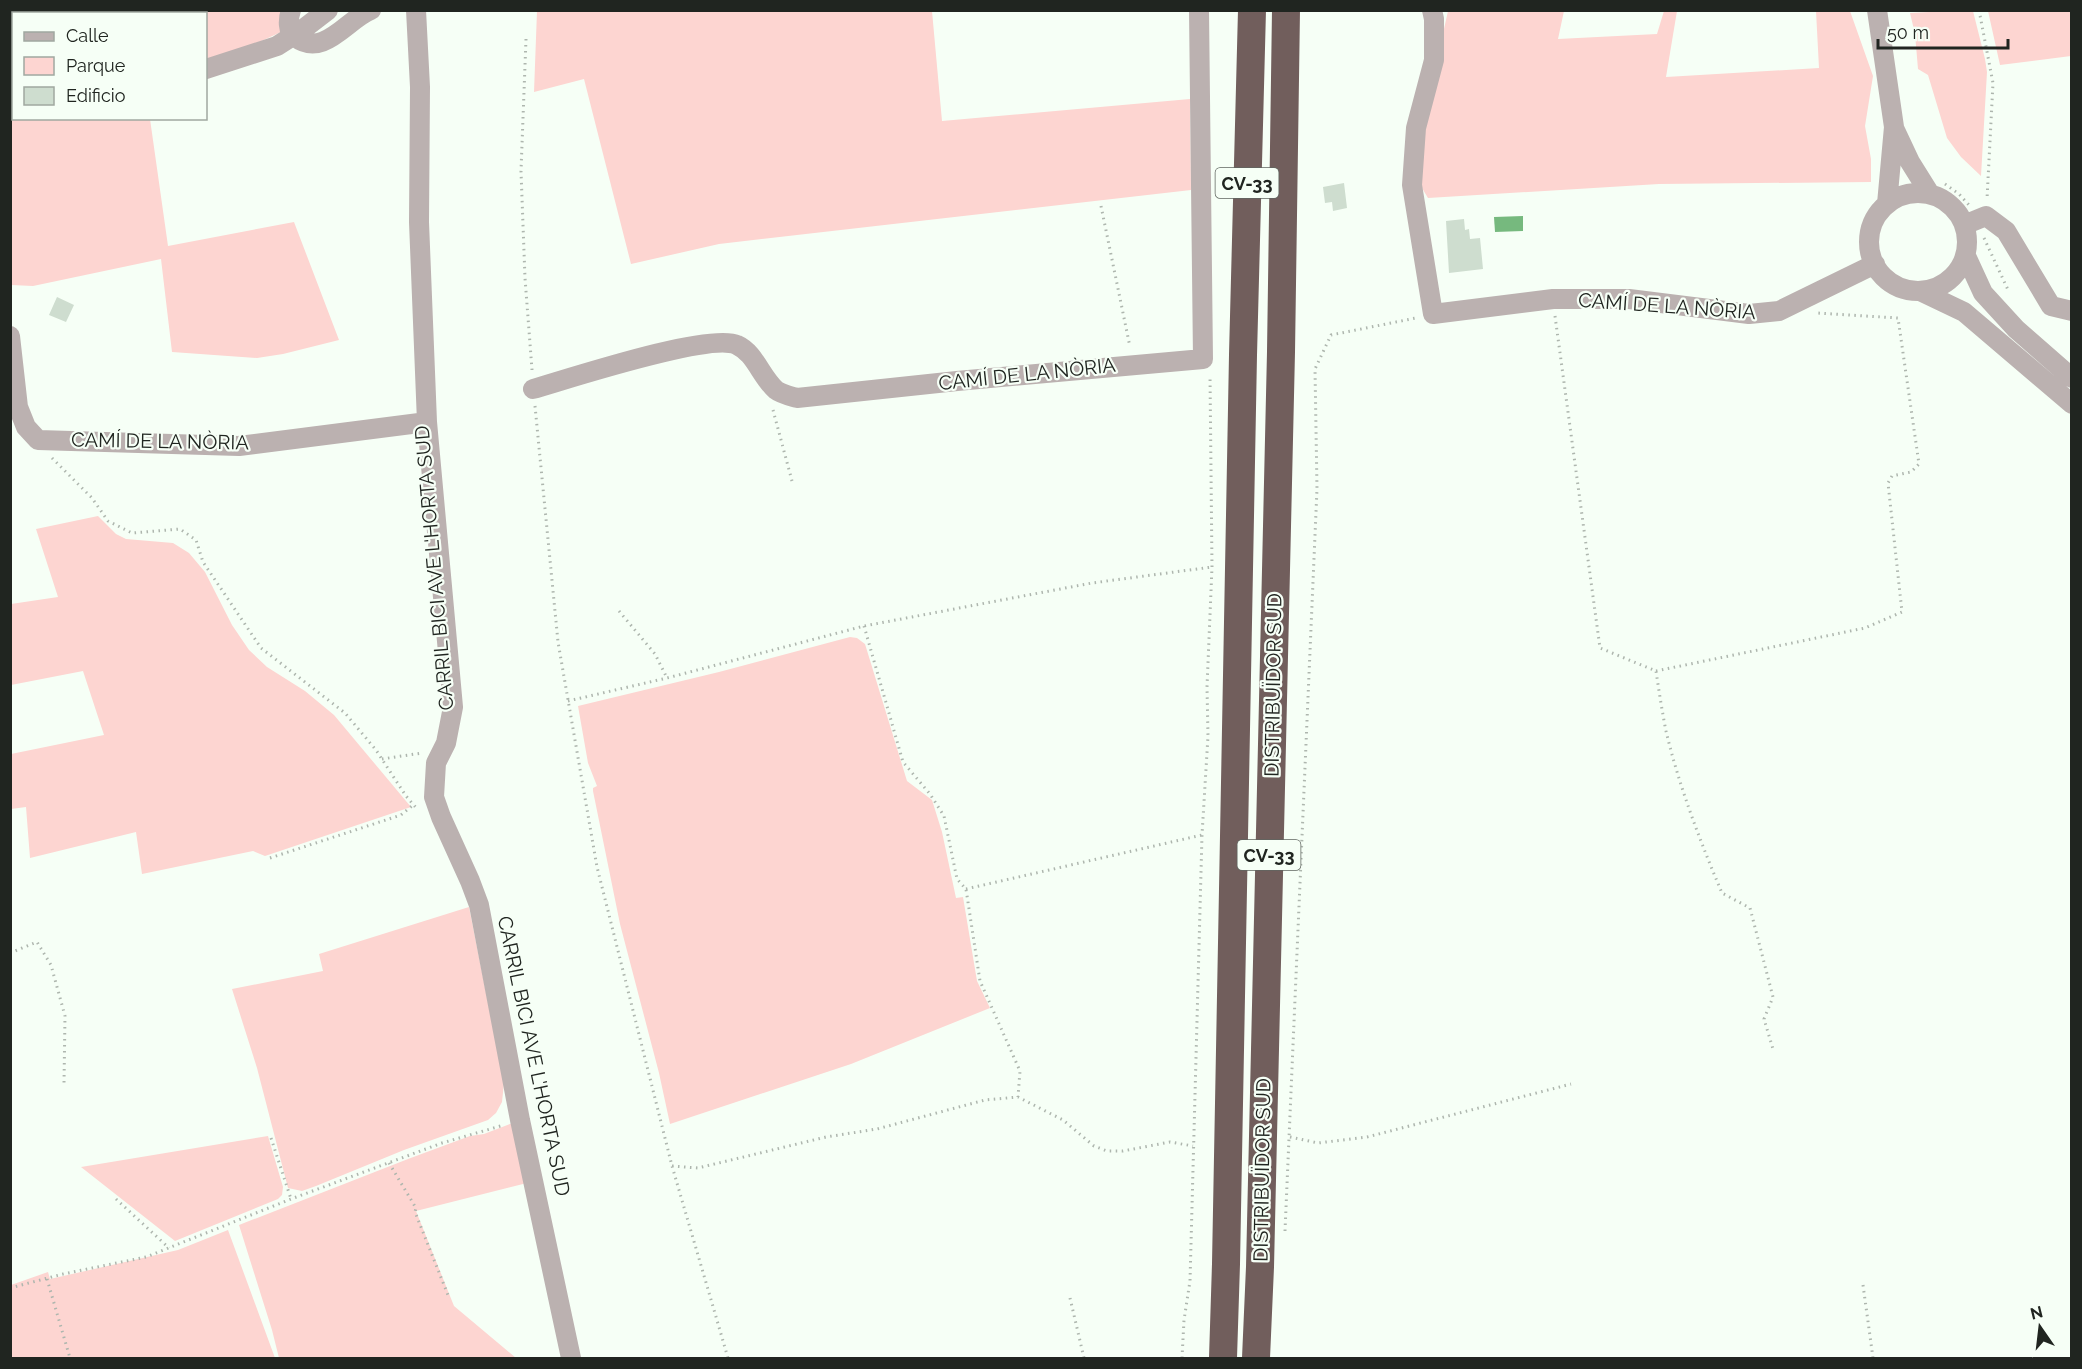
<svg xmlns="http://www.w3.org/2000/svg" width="2082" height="1369" viewBox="0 0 2082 1369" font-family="Raleway,sans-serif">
<rect width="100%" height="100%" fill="#f6fff6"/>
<!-- green -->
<path fill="#fdd5d1" d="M11,11h272l1,14 -4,3 1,4 -26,12 -49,16v-46h-192v81l-3,1z
M537,11h395l10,110 248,-22 1,91 -472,54 -88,20 -47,-185 -50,13z
M1448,11h116l-6,28 99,-5 7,-23h13l-11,66 153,-9 -3,-57h34l23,65 -8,50 6,33v23l-212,2 -231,14 -9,-15 -1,-38z
M1948,11h25l12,48 2,13 -6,104 -20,-19 -14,-19 -19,-63 -10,-6 -3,-35 -5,-21z
M1988,11h83v45l-71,9z
M13,112l1,6 136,1 18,127 126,-24 45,118 -56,14 -26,4 -85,-6 -11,-93 -128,27 -22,-1 -1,-172z
M98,516l18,18 10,5 47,4 16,10 16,19 27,53 17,25 18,17 38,24 29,24 77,92 -146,49 -12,-5 -111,23 -6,-42 -106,26 -4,-51 -15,2v-55l93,-19 -21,-64 -72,14v-81l47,-7 -22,-68z
M850,637l7,1 8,6 42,137 25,19 10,32 14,66 7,-1 14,84 13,27 -139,56 -181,60 -11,-51 -39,-149 -27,-133v-3l4,-2 -9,-23 -10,-57 141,-34z
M469,907l35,176 -2,19 -6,11 -8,7 -84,30 -88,36 -14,5 -14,-3 -31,-120 -25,-79 91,-18 -4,-17z
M515,1122l12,61 -111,28 38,95 62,52h-237l-7,-28 -33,-105 169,-66 62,-23 14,-2z
M268,1136l15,51 -1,8 -4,4 -103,42 -94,-74z
M228,1230l47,128h-264v-73l37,-13 2,7 128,-29z"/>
<!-- water -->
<path fill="#76b97e" d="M1523,216v15l-28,1 -1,-15z"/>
<!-- building -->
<path fill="#ceddcf" d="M1344,183l3,25 -14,3 -1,-9 -7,1 -2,-16z
M1464,219l1,11 4,-1 1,10 10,-1 3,31 -34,4 -3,-52z
M57,297l17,8 -8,17 -17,-7z"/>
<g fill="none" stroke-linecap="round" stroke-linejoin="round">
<!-- path -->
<path stroke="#aeb6ae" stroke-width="3" stroke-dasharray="1.5 4.5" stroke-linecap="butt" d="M1979,10l14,73 -6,116
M526,39l-5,132 4,107 7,92
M1945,184l14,10 10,11
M1101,206l29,141
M1984,238l25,54
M1555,316l45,332 56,23c3,20 6,40 10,60 13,55 34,110 56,162l28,15 23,89 -9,22 9,30
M535,406l23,236 39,225 75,299 56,192
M773,410l19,71
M52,458l40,40 16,23 24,12 48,-4 16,11 7,22 58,86 84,65 31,37 30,46 12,14
M619,611l36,43 12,24
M864,626l39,136 27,32 14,22 13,63 9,10 14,92 40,90 -2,26
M1656,671l209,-43 37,-16 -14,-129 4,-7 19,-4 8,-8 -21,-146 -81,-5
M568,701l99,-23 197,-52 228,-43 120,-16
M382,759l40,-6
M270,858l131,-43 12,-10
M966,889l236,-54
M10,953l27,-11 14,23 14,51 -1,67
M1290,1137l28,6 49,-6 204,-53
M271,1138l20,61
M389,1163l27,45 -1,4 33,83
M672,1166l26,2 128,-31 51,-8 108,-29 33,-3 45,23 31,26 13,5h16l47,-9 23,4
M116,1199l53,49
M1285,1231l32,-742 -2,-120 16,-34 85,-17
M47,1279l23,79
M1863,1285l10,73
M10,1288l53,-14 83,-17 145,-58 151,-56 62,-18
M1070,1298l14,60
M1182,1358l2,-38 6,-39 12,-446 6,-99 -1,-49 5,-120 -2,-192"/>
<!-- minor -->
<path stroke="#bbb1b0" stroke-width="20" d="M291,10c-3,9 -4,21 4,27 29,22 52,-18 76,-27
M416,10l4,77 -1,135 8,200 26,285 -7,36 -10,20 -2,34 7,20 29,64 9,24 41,215 51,238
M1432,10l2,9v41l-18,68 -4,57 21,129 120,-15h76l120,15 30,-3 96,-47
M1877,10l17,117 -7,77
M206,69l71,-23 25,-16 26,-20
M10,108l4,-1
M1894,128l16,34 20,32
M1869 242a49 49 0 1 1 98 0a49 49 0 1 1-98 0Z
M1964,225l22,-9 20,15 45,75 21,5
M1966,256l17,37 33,36 56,49
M1920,291l44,21 108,92
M10,336l8,71 8,20 12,13 201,6 188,-24
M533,389c35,-10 177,-57 204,-44 18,8 24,32 39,45 5,4 14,6 21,8l160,-17 246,-22 -4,-349"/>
<!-- highway -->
<path stroke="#715e5c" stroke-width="28" d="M1223,1358l3,-94 17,-909 9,-345
M1256,1358l4,-91 21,-915 5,-342"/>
</g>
<g text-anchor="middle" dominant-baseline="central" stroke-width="4.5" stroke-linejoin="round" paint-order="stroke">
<!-- shield labels -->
<g fill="#f6fff6" stroke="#606660" stroke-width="1.5">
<rect x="1215.5" y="168" width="63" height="30" rx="4.5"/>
<rect x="1237.5" y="840" width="63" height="30" rx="4.5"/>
</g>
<g font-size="18" font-weight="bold" fill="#202520">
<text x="1247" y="183">CV-33</text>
<text x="1269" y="855">CV-33</text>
</g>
<!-- street labels -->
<g font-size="20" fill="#202520" stroke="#f6fff6">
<text transform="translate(1667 306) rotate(4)">CAMÍ DE LA NÒRIA</text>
<text transform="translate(1027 374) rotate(-6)">CAMÍ DE LA NÒRIA</text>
<text transform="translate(160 441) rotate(1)">CAMÍ DE LA NÒRIA</text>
<text transform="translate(434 568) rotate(-95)">CARRIL BICI AVE L'HORTA SUD</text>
<text transform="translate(1273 685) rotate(-89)">DISTRIBUÏDOR SUD</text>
<text transform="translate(534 1056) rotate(78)">CARRIL BICI AVE L'HORTA SUD</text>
<text transform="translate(1262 1170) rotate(-89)">DISTRIBUÏDOR SUD</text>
</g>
</g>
<!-- border -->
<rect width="2082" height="1369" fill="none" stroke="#202520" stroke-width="24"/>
<!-- legend -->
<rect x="12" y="12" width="195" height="108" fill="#f6fff6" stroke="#a0a8a0" stroke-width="1.5"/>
<rect x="24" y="32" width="30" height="9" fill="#bbb1b0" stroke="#a0a8a0" stroke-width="1.5"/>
<text x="66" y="42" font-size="18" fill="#202520">Calle</text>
<rect x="24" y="57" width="30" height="18" fill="#fdd5d1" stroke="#a0a8a0" stroke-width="1.5"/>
<text x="66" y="72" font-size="18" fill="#202520">Parque</text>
<rect x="24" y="87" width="30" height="18" fill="#ceddcf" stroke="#a0a8a0" stroke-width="1.5"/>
<text x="66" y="102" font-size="18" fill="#202520">Edificio</text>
<!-- north arrow -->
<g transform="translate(2040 1327) rotate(346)" stroke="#f6fff6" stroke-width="4.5" paint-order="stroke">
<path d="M0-4.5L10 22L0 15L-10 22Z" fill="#202520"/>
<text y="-9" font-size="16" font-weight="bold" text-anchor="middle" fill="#202520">N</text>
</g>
<!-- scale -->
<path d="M1878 39v9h130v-9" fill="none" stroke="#202520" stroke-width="3"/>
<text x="1887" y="39" font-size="18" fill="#202520" stroke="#f6fff6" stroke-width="4.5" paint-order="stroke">50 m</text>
</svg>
